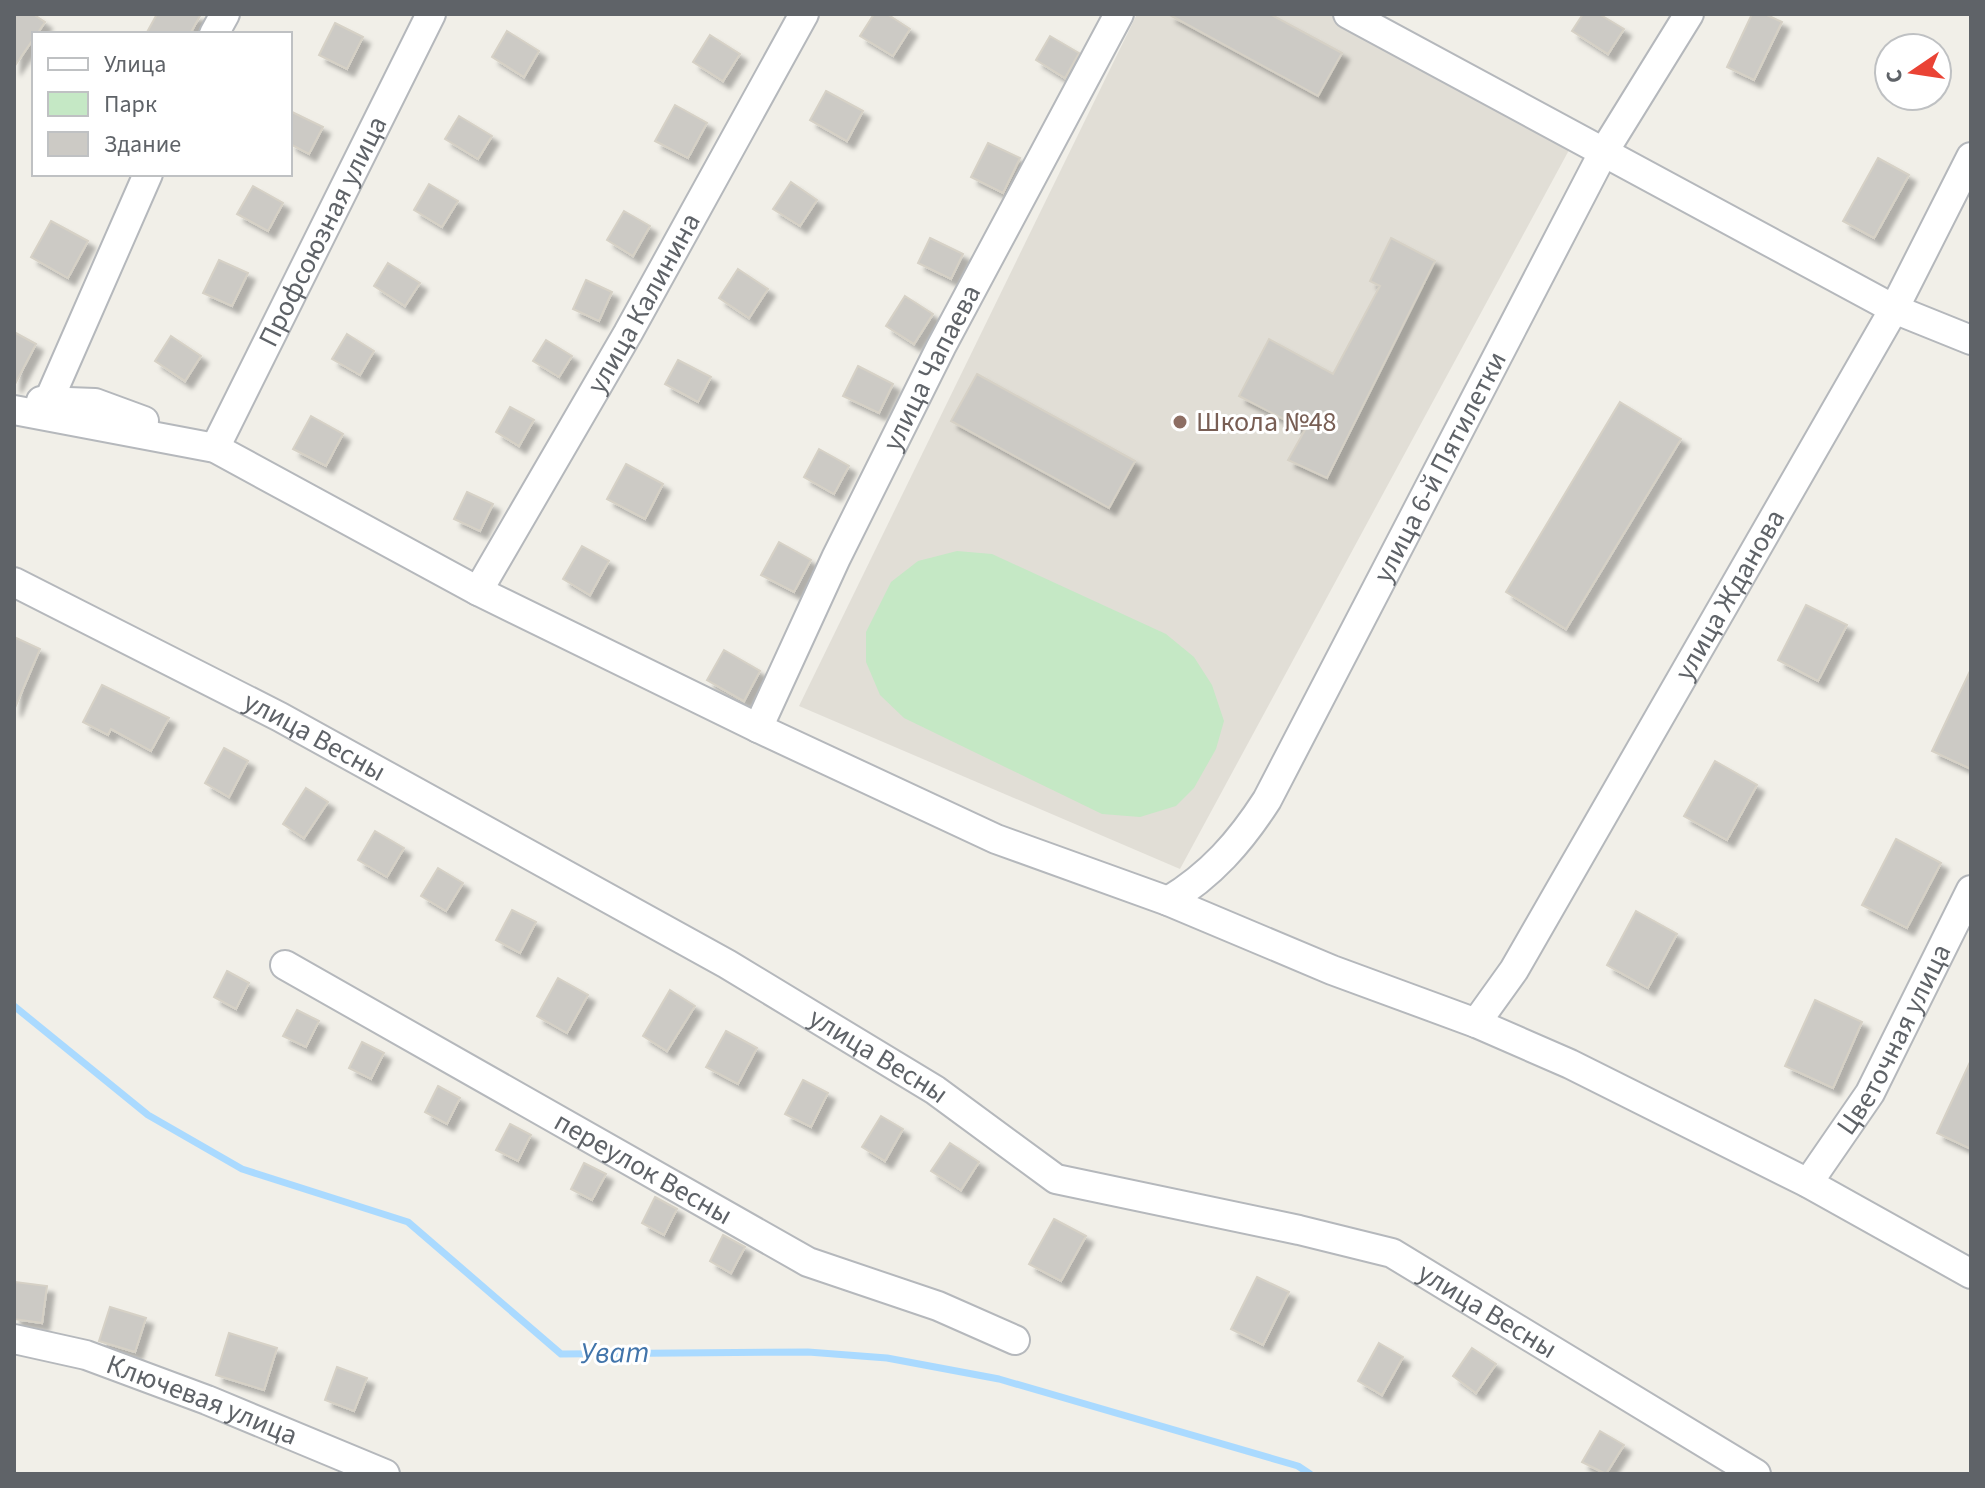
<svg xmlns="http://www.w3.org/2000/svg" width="1985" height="1488" viewBox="0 0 1985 1488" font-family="'Source Sans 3',sans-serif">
<defs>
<filter id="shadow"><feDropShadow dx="7" dy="7" stdDeviation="2" flood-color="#0004"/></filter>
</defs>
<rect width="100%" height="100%" fill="#f1efe8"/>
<!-- education -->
<path fill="#e1ded6" d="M1137,14h211l227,125 -395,730 -381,-163z"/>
<!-- green -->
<path fill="#c5e8c5" d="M957,551l35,3 174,80 28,23 18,28 12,36 -8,28 -22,39 -18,18 -36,11 -38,-3 -198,-96 -24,-23 -14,-33v-30l25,-50 27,-21z"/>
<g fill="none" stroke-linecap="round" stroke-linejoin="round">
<!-- stream -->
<path stroke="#aadaff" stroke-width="7" d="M14,1006l134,109 94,54 166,53 153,132 247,-2 79,6 112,21 299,87 12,8"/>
</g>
<!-- building -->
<path fill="#cccac5" stroke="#d6d1c6" stroke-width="2" filter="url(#shadow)" d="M14,14h19l12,8 -8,12h-3v4l-20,29z
M157,14h44l-11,20h-44z
M874,14h13l23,15 -17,27 -33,-20z
M1168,14h102l72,39 -24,43z
M1583,14h16l25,15 -16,25 -36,-23z
M1752,14h13l17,8 -28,58 -27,-13z
M335,23l28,14 -16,32 -28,-14z
M507,31l32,20 -15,26 -32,-20z
M710,35l30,19 -17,27 -30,-19z
M1050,36l29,17 -14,25 -29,-18z
M826,91l37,20 -16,30 -37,-21z
M675,105l32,18 -19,35 -33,-17z
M290,111l33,16 -14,27 -19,-10z
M459,116l33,20 -14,23 -33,-20z
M988,143l32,15 -17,35 -32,-16z
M1878,158l31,17 -35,63 -31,-17z
M791,182l26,18 -17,26 -27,-17z
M429,184l29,17 -16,26 -28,-17z
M253,186l30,17 -15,28 -31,-17z
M624,211l26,15 -17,30 -26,-16z
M51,221l37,20 -20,37 -37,-21z
M930,238l33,16 -12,25 -33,-16z
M1391,238l44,23 -108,217 -39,-18 17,-30 -66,-34 30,-57 64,35 47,-88 -10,-5z
M219,260l29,13 -16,33 -29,-13z
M388,263l32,20 -15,23 -31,-20z
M738,269l30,20 -19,29 -30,-20z
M586,280l26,12 -13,29 -26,-12z
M905,296l28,18 -19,30 -28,-18z
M14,332l22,12 -22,42z
M347,334l27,17 -14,24 -28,-16z
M171,336l30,20 -16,25 -30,-20z
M546,340l26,16 -13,21 -26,-16z
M678,360l33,17 -13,25 -33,-18z
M858,366l35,18 -14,29 -36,-17z
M977,374l158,87 -26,47 -158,-87z
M1620,402l61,37 -115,190 -60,-37z
M510,407l24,13 -15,26 -23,-14z
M311,416l32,18 -17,32 -33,-17z
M819,449l30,17 -15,28 -30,-17z
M626,464l37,20 -18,35 -38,-20z
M467,492l26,12 -13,27 -26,-12z
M779,542l32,18 -17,32 -33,-17z
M582,546l27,15 -19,34 -27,-16z
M1806,605l41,20 -29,56 -40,-21z
M14,637l26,12 -26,61z
M724,650l36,21 -16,30 -37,-21z
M1971,669v100l-39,-18z
M102,685l67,33 -18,33 -40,-22 -3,6 -25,-13z
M224,748l24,13 -19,36 -24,-14z
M1715,761l42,24 -30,55 -43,-24z
M306,788l22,14 -24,36 -21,-14z
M375,831l29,17 -17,29 -29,-17z
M1896,839l45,24 -34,65 -45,-23z
M438,868l25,15 -17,28 -25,-15z
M512,910l24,12 -16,31 -24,-13z
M1636,911l41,23 -29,54 -41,-23z
M227,971l22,12 -13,26 -22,-12z
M558,978l30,17 -21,38 -30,-17z
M670,990l25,16 -28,45 -24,-15z
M1815,1000l47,22 -29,66 -48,-22z
M297,1010l22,11 -13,26 -23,-11z
M726,1031l31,17 -19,36 -32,-17z
M362,1042l22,11 -13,26 -22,-11z
M1971,1060v89l-34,-16z
M803,1080l25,13 -17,34 -26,-13z
M438,1086l22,12 -13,26 -22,-12z
M881,1116l22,13 -18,32 -23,-14z
M510,1124l21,11 -13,26 -22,-11z
M950,1143l29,19 -18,28 -30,-19z
M584,1163l22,11 -14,26 -21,-11z
M655,1197l22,12 -13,26 -22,-12z
M1054,1219l32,17 -25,45 -32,-17z
M723,1235l22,12 -14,26 -21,-12z
M1257,1277l32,15 -26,53 -32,-16z
M15,1282l32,4 -5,37 -28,-4z
M110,1307l36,11 -11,34 -36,-11z
M229,1333l48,15 -13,42 -48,-15z
M1379,1343l24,14 -21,38 -24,-14z
M1472,1348l24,16 -20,29 -23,-17z
M337,1367l30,11 -13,33 -29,-11z
M1600,1431l24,14 -18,29 -24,-12z"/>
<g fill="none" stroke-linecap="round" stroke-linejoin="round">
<!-- minor casing -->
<g stroke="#b5b8bc" stroke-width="32">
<g id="minor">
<path d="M1348,14l546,295 77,31"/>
<path d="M214,34l11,-20"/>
<path d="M41,401l54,2 49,18"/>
<path d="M48,402l100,-228"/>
<path d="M14,410l201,38 263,143 280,137 238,111 172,62 164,69 144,53 94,41 238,119 163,91"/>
<path id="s1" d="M215,448l216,-434"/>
<path id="s2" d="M14,582l266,135 447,247 208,126 121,89 243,51 93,23 364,221"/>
<path id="s3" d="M478,591l150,-258 176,-319"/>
<path id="s4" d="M758,728l78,-170 105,-211 178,-333"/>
<path id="s5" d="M1168,901c43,-26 72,-59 99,-101l336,-647 86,-139"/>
<path id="s6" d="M285,965l523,297 130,44 77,34"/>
<path id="s7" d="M1476,1023l38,-53 380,-661 77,-152"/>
<path id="s8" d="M1808,1183l62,-90 101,-203"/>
<path id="s9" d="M14,1339l72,16 121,45 178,74"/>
</g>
</g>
<!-- minor -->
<use href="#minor" stroke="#fff" stroke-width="28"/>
</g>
<!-- markers -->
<circle fill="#8d6e63" stroke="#fff" stroke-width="3" cx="1180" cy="422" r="8"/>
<g text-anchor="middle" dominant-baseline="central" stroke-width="6" stroke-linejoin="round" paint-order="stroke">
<!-- street labels -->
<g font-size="28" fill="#5f6368" stroke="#fff">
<text stroke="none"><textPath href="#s1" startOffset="242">Профсоюзная улица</textPath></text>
<text stroke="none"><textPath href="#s3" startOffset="332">улица Калинина</textPath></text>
<text stroke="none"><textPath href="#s4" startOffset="400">улица Чапаева</textPath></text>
<text stroke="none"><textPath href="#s5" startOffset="518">улица 6-й Пятилетки</textPath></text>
<text stroke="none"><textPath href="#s7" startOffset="498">улица Жданова</textPath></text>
<text stroke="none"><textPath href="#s2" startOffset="338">улица Весны</textPath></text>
<text stroke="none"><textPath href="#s8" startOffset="168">Цветочная улица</textPath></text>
<text stroke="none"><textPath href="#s2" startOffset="986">улица Весны</textPath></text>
<text stroke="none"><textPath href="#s6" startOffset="412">переулок Весны</textPath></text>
<text stroke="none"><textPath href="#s2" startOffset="1658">улица Весны</textPath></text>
<text stroke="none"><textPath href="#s9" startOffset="198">Ключевая улица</textPath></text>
</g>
<!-- education labels -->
<g font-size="28" fill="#785e54" stroke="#fff" text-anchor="start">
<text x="1196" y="422">Школа №48</text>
</g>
<!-- water labels -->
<g font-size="30" font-style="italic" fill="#4174aa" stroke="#fff">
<text transform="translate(615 1353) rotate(-1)">Уват</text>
</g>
</g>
<!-- border -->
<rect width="1985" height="1488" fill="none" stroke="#5f6368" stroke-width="32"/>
<!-- legend -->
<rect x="32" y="32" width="260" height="144" fill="#ffffff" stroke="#bfc1c3" stroke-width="2"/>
<rect x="48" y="58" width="40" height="12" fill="#ffffff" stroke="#bfc1c3" stroke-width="2"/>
<text x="104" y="72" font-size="24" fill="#5f6368">Улица</text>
<rect x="48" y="92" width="40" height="24" fill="#c5e8c5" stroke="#bfc1c3" stroke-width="2"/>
<text x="104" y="112" font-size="24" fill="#5f6368">Парк</text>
<rect x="48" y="132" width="40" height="24" fill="#cccac5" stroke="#bfc1c3" stroke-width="2"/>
<text x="104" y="152" font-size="24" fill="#5f6368">Здание</text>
<!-- north arrow -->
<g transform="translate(1913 72) rotate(257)"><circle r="38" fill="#ffffff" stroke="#bfc1c3" stroke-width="2"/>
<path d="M0-6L14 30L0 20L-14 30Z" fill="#ea4335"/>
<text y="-12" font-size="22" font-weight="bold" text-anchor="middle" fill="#5f6368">С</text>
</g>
</svg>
